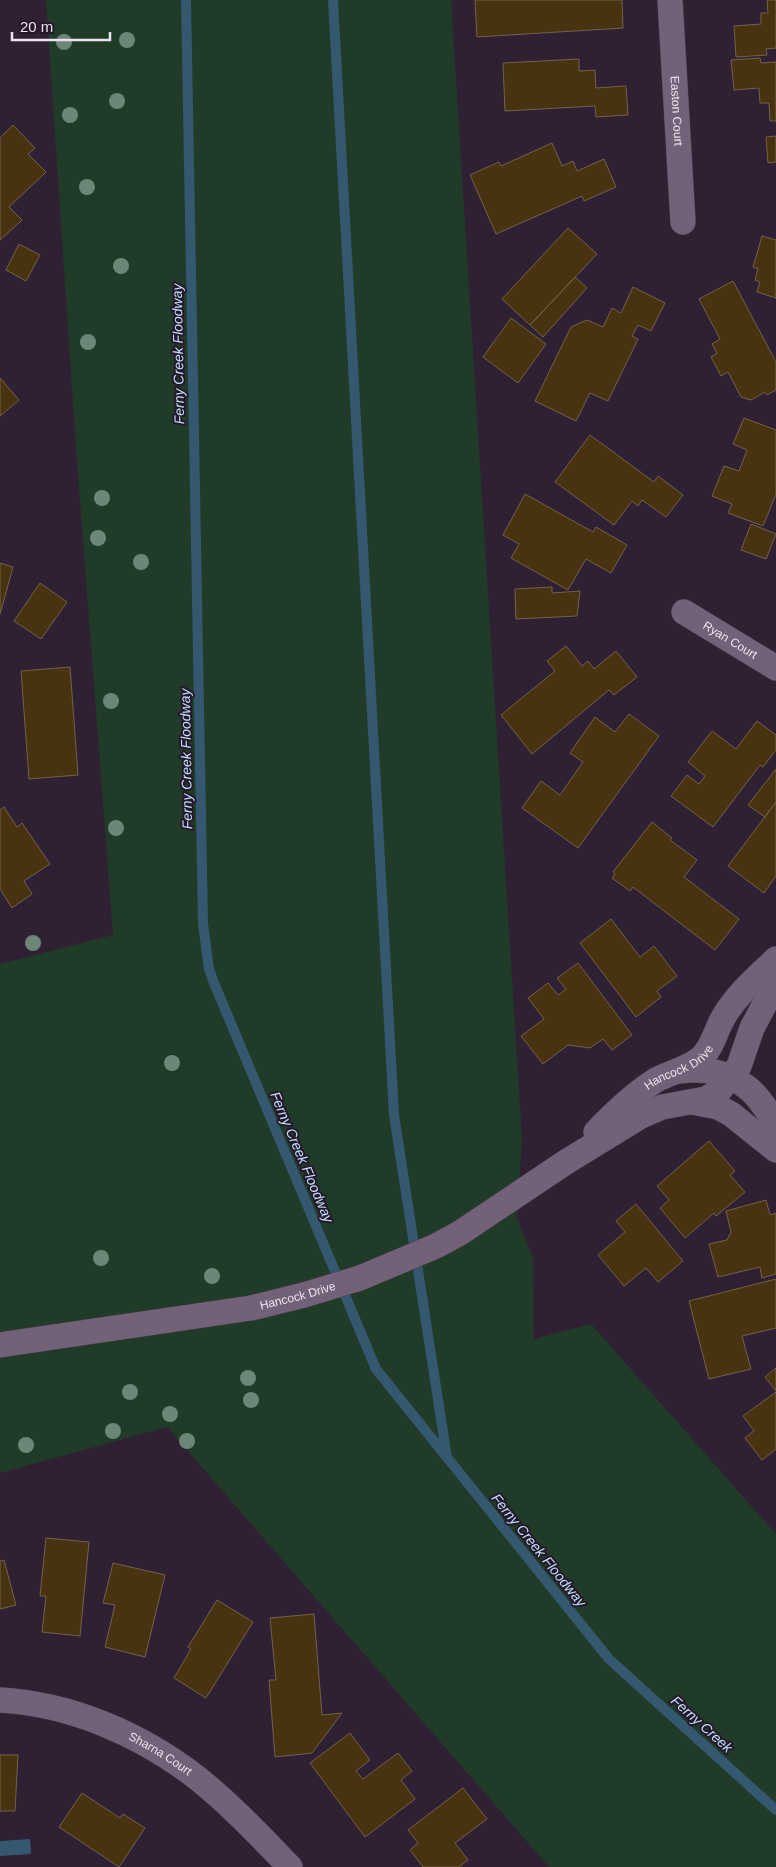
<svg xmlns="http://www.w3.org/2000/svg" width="776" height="1867" viewBox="0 0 776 1867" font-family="Helvetica,sans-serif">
<rect width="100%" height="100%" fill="#302034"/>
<!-- green -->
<path fill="#203c29" d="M46,0h405l71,1139 -5,79 16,39 1,82 57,-15 185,210v333h-227l-382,-440 -167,46v-509l113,-29 -37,-487z"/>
<!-- water -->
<path fill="#345870" d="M30,1839l1,15 -31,2v-15z"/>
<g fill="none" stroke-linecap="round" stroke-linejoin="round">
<!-- stream -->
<path stroke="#345870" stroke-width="10" d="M186,0l17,924 6,45 5,14 162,386 233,290 167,151
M333,0l61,1115 53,343"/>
</g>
<!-- building -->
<path fill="#483311" stroke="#73624a" d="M475,0h147l1,28 -146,9z
M767,0h9v48l-10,1 1,6 -31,2 -2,-31 27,-2v-11h7z
M760,58l1,5 15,-1v59h-6l-1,-18h-9l-1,-15 -25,2 -3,-30z
M579,59v12l16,-1 1,18 30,-2 2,29 -32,2 -1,-11 -90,5 -2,-48z
M13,125l22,23 -7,6 18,18 -37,35 13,13 -22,20v-102z
M776,136v26l-8,1 -2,-26z
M552,143l10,23 11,-5 4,10 27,-12 12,28 -32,14 -2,-5 -86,38 -26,-59 29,-13 2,4z
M568,228l29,26 -67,71 -28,-26z
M762,236l14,4v58l-19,-6 3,-10 -5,-2 3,-11 -5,-2z
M19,244l21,11 -14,26 -20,-11z
M575,277l12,11 -44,49 -13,-12z
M733,281l43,81v28l-9,5 -2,-3 -14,8 -10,-3 -13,-25 -7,4 -10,-19 6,-4 -5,-9 8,-5 -21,-40z
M633,287l32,16 -14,28 -13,-6 -6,11 6,3 -30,62 -18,-8 -14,28 -41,-20 36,-74 16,-7 16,7 9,-19 9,5z
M511,318l35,26 -28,39 -35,-26z
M0,378l19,22 -19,16z
M744,418l32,12v64l-13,32 -35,-13 4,-9 -20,-8 12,-30 15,5 8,-21 -14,-6z
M590,435l64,47 4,-6 25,19 -17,22 -24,-17 -4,6 -6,-5 -18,24 -59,-43z
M525,494l68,38 3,-5 31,18 -16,28 -25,-14 -18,31 -57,-32 8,-14 -16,-9z
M751,524l25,10 -10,25 -25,-9z
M0,563l13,4 -13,47z
M40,583l27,19 -26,37 -27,-18z
M552,587v6l28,-2 -3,25 -61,3 -1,-30z
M566,646l16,20 6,-5 6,8 22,-18 21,26 -23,18 -5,-5 -77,64 -31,-39 54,-44 -8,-10z
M70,667l8,108 -49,4 -8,-108z
M629,714l30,22 -81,112 -56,-40 19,-27 19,14 23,-33 -13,-9 25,-36 20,15z
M757,721l19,14v15l-13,17 -3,-2 -47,62 -42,-31 16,-21 12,9 6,-8 -17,-14 24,-31 24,18z
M776,769v33l-11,15 -17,-12z
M776,802v74l-12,17 -36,-27z
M4,807l13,20 5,-4 28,41 -26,17 8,13 -20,14 -12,-19v-79z
M652,822l20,16 -2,2 27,20 -13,17 55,42 -24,31 -82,-63 -3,4 -18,-13 3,-4 -2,-2z
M611,919l29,38 14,-11 23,30 -20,15 4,6 -25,20 -56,-74z
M578,963l54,72 -20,15 -9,-11 -13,9 -22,-3 -25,19 -22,-28 23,-17 -16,-21 20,-15 10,12 8,-6 -9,-11z
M709,1141l26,30 -5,4 15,17 -29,24 -2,-3 -29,25 -25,-30 9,-8 -12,-14z
M766,1200l4,15 6,-2v61l-14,4 -2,-11 -42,10 -9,-33 18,-4 4,-8 -5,-21z
M636,1204l47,57 -25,21 -12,-14 -22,18 -26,-31 27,-23 -9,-11z
M776,1279v49l-34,8 9,33 -42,10 -20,-78z
M776,1368v23l-11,-14z
M776,1392v57l-14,11 -17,-22 9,-7 -11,-15z
M46,1538l43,4 -9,94 -38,-4 4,-36h-6z
M4,1560l12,45 -16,4v-48z
M113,1563l52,12 -20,82 -40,-10 10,-42 -12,-2z
M217,1600l36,22 -47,76 -32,-20 17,-29 -3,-2z
M314,1614l8,101 20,-2 -30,40 -37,4 -6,-77h7l-6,-62z
M350,1733l20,27 -14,11 7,8 35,-26 14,18 -11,9 14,19 -50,38 -55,-74z
M0,1755h18l-3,56h-15z
M463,1788l24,31 -32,24 13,17 -9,7h-36l-13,-17 8,-7 -10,-13z
M82,1793l38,25 3,-4 22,14 -26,39 -60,-40z"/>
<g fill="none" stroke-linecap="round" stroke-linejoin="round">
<!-- minor casing -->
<g stroke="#4b3d4e" stroke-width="26">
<g id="minor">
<path id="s1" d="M670,0l13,222"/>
<path id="s2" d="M684,612l92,56"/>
<path d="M679,1071c27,-3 48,0 70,18 10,8 19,23 27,34"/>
<path d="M692,1102l26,5 13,7 45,36"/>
<path id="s3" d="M596,1132c18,-19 38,-38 60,-52 15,-8 32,-11 45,-22 12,-11 14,-26 22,-40 13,-23 34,-41 53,-59"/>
<path id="s4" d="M0,1345l251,-37 53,-13 56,-17 76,-32 24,-13 106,-71 75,-46 21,-9 44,-8 13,-8 20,-25 13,-38 24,-45"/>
<path id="s5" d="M0,1700c71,4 140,34 196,77 34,27 64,59 94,90"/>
</g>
</g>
<!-- minor -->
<use href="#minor" stroke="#736178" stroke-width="25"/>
</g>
<!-- trees -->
<g fill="#6c8678">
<circle cx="127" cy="40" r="8"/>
<circle cx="64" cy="42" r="8"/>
<circle cx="117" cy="101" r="8"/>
<circle cx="70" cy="115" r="8"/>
<circle cx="87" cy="187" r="8"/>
<circle cx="121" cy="266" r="8"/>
<circle cx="88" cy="342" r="8"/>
<circle cx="102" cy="498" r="8"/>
<circle cx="98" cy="538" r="8"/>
<circle cx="141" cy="562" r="8"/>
<circle cx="111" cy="701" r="8"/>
<circle cx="116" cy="828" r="8"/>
<circle cx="33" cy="943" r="8"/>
<circle cx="172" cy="1063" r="8"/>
<circle cx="101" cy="1258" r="8"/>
<circle cx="212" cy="1276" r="8"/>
<circle cx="248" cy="1378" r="8"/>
<circle cx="130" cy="1392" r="8"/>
<circle cx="251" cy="1400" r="8"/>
<circle cx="170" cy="1414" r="8"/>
<circle cx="113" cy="1431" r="8"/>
<circle cx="187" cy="1441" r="8"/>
<circle cx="26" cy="1445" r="8"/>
</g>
<g text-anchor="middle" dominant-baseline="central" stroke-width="4" stroke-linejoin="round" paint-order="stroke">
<!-- street labels -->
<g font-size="12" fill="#ede2f0" stroke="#26172a">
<text stroke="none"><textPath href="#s1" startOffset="111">Easton Court</textPath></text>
<text stroke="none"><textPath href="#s2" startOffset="54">Ryan Court</textPath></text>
<text stroke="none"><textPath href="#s3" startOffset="106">Hancock Drive</textPath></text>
<text stroke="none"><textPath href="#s4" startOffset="302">Hancock Drive</textPath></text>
<text stroke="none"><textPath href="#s5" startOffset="171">Sharna Court</textPath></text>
</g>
<!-- water labels -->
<g font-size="14" font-style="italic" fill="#bde1fb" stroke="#26172a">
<text transform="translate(178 354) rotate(-91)">Ferny Creek Floodway</text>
<text transform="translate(186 759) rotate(-91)">Ferny Creek Floodway</text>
<text transform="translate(302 1157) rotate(67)">Ferny Creek Floodway</text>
<text transform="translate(539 1550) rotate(51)">Ferny Creek Floodway</text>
<text transform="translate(702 1724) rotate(42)">Ferny Creek</text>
</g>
</g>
<!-- scale -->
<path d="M12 32v8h98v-8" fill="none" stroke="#ede2f0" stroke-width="2.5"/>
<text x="20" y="32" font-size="15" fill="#ede2f0" stroke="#26172a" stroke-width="4" paint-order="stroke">20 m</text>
</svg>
